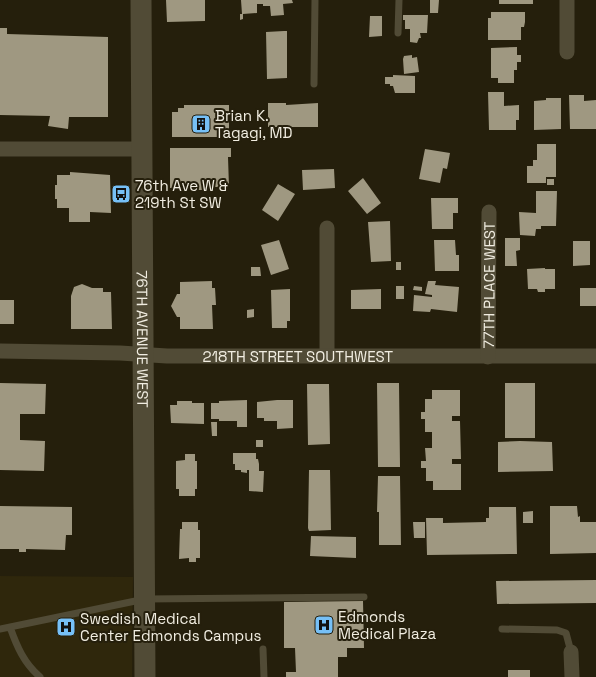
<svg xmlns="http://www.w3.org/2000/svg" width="596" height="677" viewBox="0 0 596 677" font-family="'Space Grotesk',sans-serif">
<rect width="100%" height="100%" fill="#251f0c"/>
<!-- built -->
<path fill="#2f270c" d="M0,576l133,1 -1,100h-132z"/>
<!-- building -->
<path fill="#9f9881" d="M166,0h39v21l-38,1z
M241,0h51l1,3 -10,1 1,11 -13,1 -1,-10h-7v-2h-6v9l-14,1v5l-3,1v-6h2z
M430,0h9l-1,13h-8z
M499,0h34v4h-34z
M491,12h34v10l-1,5h-3v13h-33v-22h3z
M403,15h25l-1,18h-7l1,5h-2l-2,5 -7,-1v-13h-5v-9h-2z
M370,16h12v20l-13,1z
M0,28h7v6l101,3v80h-39l-1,12 -20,-3 2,-10 -50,-1z
M284,31h3v47l-20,1 -1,-47z
M517,47v8h4v7h-4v8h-3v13h-16v-5h-7v-30z
M412,55v3l5,-1 2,15 -15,2 -1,-15 1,-3z
M393,75l22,1v17h-20l-2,-7h-3v-2h-5v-7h8z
M488,92h16v14l15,-1v15h-3v10h-27z
M569,95h15v6l12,-1v29h-26z
M546,98h15v31l-27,1v-29l12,-1z
M268,103h18v2l32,-2v24h-50z
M184,105h45v32h-57v-25h6v-4h6z
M537,144h19v33h-10v6h-19v-17h6v-6h4z
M170,148h61v9h-3l1,30h-21v3h-14v-1l-6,-2 -18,1z
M425,149l25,4 -3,16 -4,-1 -3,15 -21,-4z
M334,169l1,19 -32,2 -1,-20z
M70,172l40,3 1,38 -21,-1v10h-21v-14h-12v-9h-2v-14h2v-10h13z
M363,178l18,25 -14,11 -19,-23z
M547,179h7v6h-7z
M278,184l17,10 -17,27 -16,-11z
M536,191h21l-1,35h-15v3h-5l-1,7 -15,-1 -1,-23 17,1z
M431,198h27v15h-5v16h-21z
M390,221l1,40 -20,1 -3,-40z
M505,238h15v12l-4,1 1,15h-12z
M279,240l10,29 -18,6 -10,-30z
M434,240h21l1,15h3v16h-24z
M573,241h17v24l-17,1z
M396,262h5v8h-5z
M251,267h9l1,9h-10z
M545,268v1h10v20h-10v3h-7l-1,-3h-9l-1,-20z
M212,281v7h3l1,17h-4l1,24h-33v-12h-3l-6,-11 6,-12h3v-12z
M428,281h8l-1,4 24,2 -2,25 -26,-3 -1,3 -17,-1 1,-16 18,2v-2l-7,-1z
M82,284l10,4h11v4h8l1,37h-41v-33l3,-9z
M396,286h8v13h-8z
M414,286l8,1v4l-9,-1z
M580,288h16v18h-16z
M290,289v32h-3v7h-15l-1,-38z
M381,289v20h-30v-19z
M0,300h14v24h-14z
M254,309v8l-7,1v-8z
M0,383l46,1 -1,30h-25v26l25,1 -1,30 -44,-1z
M377,383h22l1,84h-22z
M505,383h30v55h-30z
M307,384h22l1,60 -22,1z
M432,390h28v26h-8v5h8l1,38h-9v5h9v26h-28v-9h-7v-13h-5v-7h5l-1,-13h7v-16h-7v-13h-4v-7h4v-13h7z
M247,400v27h-10v-6h-18v-2h-8v-16h8v-2z
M277,400h16v28l-16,1v-8h-13v-3h-7v-16z
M177,401h15v2h12v21l-33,-1 -1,-18h7z
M211,422h6v14h-5z
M256,440h7v7h-7z
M520,441l32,1 1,29 -55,1v-30z
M233,453h23v6h2l1,5v7h5l-1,21 -14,-1v-21h-2v3l-6,-1v-2h-6v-6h-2z
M185,454h10v7h2v28h-2v7h-16v-7h-3v-28l9,-1z
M309,470h21l1,60 -22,1 -1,-3z
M378,476h22l1,69h-22v-33h-2z
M0,506l72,1v28h-6l-1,15 -39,-1v3h-7v-3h-19z
M550,506h27l1,11 2,-1v6h16v31l-46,1z
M489,507h27l1,47 -90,1 -1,-37h17v5l43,-1v-4h3z
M533,511v12h-10v-11z
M182,522h16v8h2v28h-4v4h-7v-4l-10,1 1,-30h2z
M413,522h12v16h-11z
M311,536l45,1v21l-46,-2z
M596,580v23l-99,1 -1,-23z
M363,601l1,47h-17v9h-9v20h-52v-5h10l-1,-24h-11v-46z
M508,670h22v7h-22z"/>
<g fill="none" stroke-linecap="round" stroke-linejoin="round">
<!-- lane -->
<path stroke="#514b36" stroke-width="7" d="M398,33l1,-33
M314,84l1,-84
M10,627c7,20 14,36 30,50
M0,629l145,-30 219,-2
M502,629l55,1 9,3 5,19
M263,649l1,28"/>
<!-- street -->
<g stroke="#514b36" stroke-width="15">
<path d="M567,0v52"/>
<path d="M0,149h142"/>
<path d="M327,228v128"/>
<path id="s1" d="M0,351l120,2 47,3h429"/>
<path id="s2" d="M488,357l1,-145"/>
<path d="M571,652l1,25"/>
</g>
<!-- secondary -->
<path stroke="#514b36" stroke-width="21" id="s3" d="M141,0l4,677"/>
</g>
<!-- icons -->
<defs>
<g id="building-square" transform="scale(1)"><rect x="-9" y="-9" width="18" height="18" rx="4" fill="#76c0f7" stroke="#251f0c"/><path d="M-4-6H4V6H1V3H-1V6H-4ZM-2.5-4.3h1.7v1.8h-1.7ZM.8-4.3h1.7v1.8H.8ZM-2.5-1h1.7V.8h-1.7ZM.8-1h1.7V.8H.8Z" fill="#111"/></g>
<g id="bus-square" transform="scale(1)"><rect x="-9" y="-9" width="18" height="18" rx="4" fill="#76c0f7" stroke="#251f0c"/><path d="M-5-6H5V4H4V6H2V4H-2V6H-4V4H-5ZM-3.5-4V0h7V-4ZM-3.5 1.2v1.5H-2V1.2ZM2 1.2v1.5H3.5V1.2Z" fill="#111"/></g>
<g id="hospital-square" transform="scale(1)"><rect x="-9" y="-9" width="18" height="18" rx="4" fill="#76c0f7" stroke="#251f0c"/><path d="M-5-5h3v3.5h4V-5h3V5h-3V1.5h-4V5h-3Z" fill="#111"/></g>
</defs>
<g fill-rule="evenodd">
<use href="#building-square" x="201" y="124"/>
<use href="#bus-square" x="121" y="194"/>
<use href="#hospital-square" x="324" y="625"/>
<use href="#hospital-square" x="66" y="627"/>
</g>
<g text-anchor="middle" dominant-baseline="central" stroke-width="4" stroke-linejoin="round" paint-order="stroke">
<!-- poi labels -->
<g font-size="15" fill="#f1ede1" stroke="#251f0c" text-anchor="start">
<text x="215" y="115">Brian K.<tspan x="215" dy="17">Tagagi, MD</tspan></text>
<text x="135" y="185">76th Ave W &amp;<tspan x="135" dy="17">219th St SW</tspan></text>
<text x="338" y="616">Edmonds<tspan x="338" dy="17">Medical Plaza</tspan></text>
<text x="80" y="618">Swedish Medical<tspan x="80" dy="17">Center Edmonds Campus</tspan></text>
</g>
<!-- street labels -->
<g font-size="15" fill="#f1ede1" stroke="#251f0c">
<text stroke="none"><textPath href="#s2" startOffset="72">77TH PLACE WEST</textPath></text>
<text stroke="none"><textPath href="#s3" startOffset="339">76TH AVENUE WEST</textPath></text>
<text stroke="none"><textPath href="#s1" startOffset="298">218TH STREET SOUTHWEST</textPath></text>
</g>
</g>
</svg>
